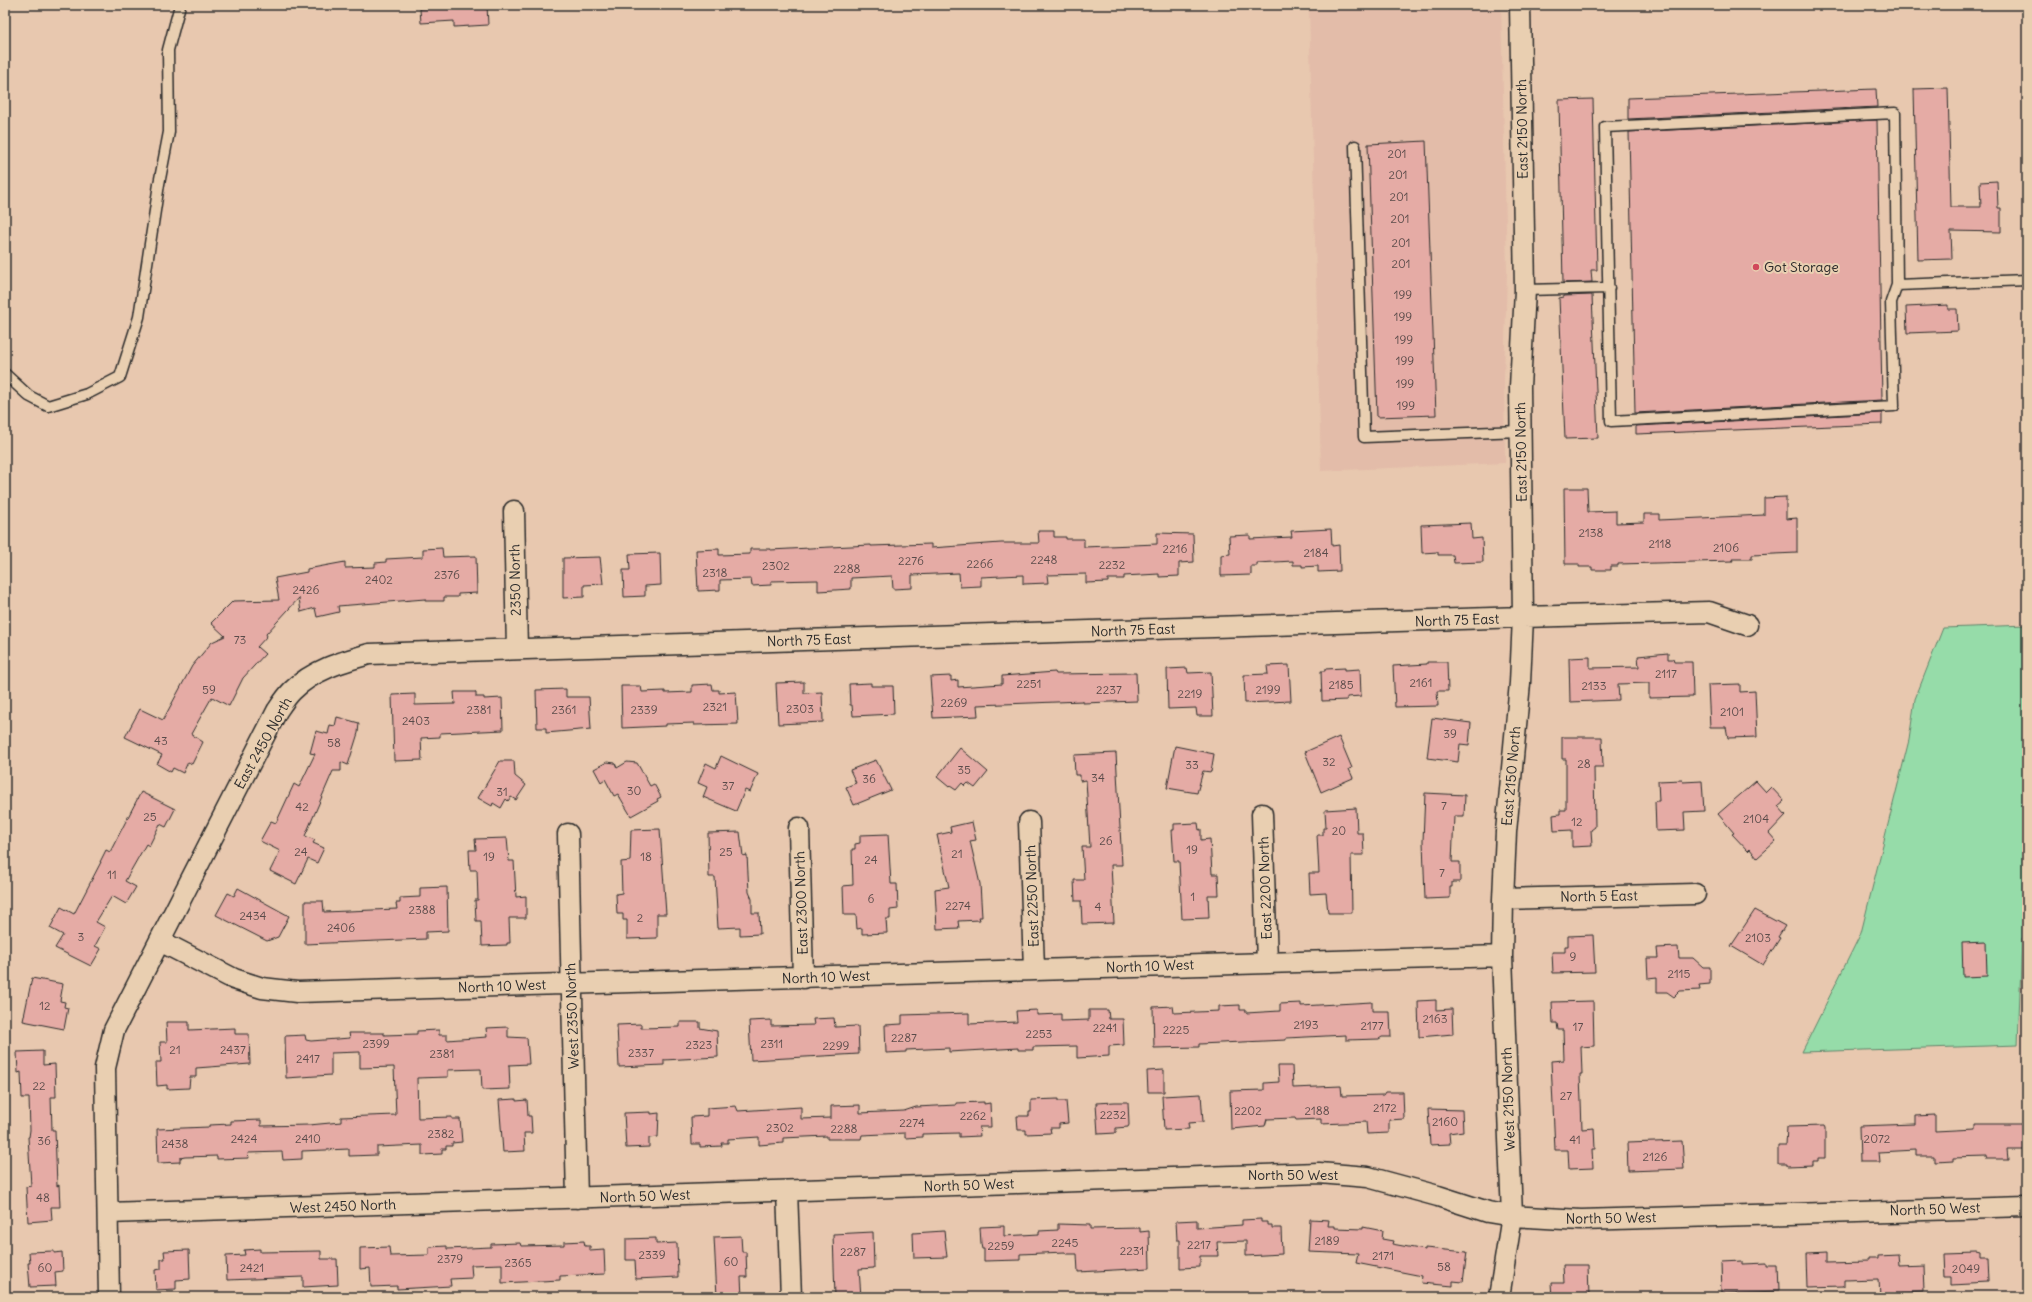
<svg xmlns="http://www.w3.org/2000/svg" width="2032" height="1302" viewBox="0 0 2032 1302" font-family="Delius,sans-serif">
<rect width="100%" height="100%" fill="#e8c8af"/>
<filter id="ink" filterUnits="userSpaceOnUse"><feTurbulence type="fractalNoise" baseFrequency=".025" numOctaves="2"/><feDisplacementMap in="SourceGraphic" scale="8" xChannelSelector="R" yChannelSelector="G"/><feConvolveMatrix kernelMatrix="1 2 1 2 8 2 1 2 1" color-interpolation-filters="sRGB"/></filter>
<g filter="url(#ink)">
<!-- built -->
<path fill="#e3bca9" d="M1309,5h192l6,267 -3,107 1,84 -184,8z"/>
<!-- green -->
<path fill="#96dca9" stroke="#60846a" d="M2027,625v313h-5l-4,107 -216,7 59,-119 48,-193 6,-41 28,-71z"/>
<!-- building -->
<path fill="#e5aba5" stroke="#2b2b2b" d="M453,5h34l1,20 -34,2v-6l-33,2 -1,-14 33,-2z
M1948,88l3,119h30l-1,-25 17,-1 1,27h3v24l-50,-1 1,28 -34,1 -4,-171z
M1876,89l1,18 -249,12v-21z
M1593,99l4,171h-6l1,12 -29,1 -4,-183z
M1877,120l5,280 -247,13 -6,-281z
M1426,141l10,274 -59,2 -9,-273z
M1592,295l6,143 -33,1 -6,-141 5,-1v-1z
M1948,305v4h9l1,22 -51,2 -1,-26z
M1882,413v11l-246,10v-8z
M1564,488h23l1,24 28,-1v12l28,-1v-8h15v6l105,-5v-17l22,-1v22l11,-1v35l-45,2v4h-20l1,2 -115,3v2h-7v4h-19v-3h-13v-3h-14z
M1471,523l1,16 10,-1 1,24 -29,1 -1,-8h-15v-3l-16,1 -1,-28z
M1331,529l1,17 7,-1 1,26 -22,1v-6l-16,1v-2h-9v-4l-36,2v3h-6v9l-30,1v-21l9,-1 -1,-18 21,-1v4l42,-2 -1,-6z
M1038,531h16v6h12v2h18v8l73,-3v-11l36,1 1,28 -15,1v13l-20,1v-3l-35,2v3h-16v3l-22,1v-9l-39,1 1,8 -25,1v-9l-42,2v9l-21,1 -1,-14 -47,2v13l-19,1 -1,-13 -41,2v11l-33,2v-11l-47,1v4l-19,1 -1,-7 -31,1v10l-22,1 -2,-41 23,-1v6l31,-1v-5h20v1l101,-5v1l60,-2v4l70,-5h38z
M442,548l1,9 33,-1 1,37 -19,1v3h-14v4h-19v-2l-87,7 1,6 -22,5 -2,-9 -14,4 -2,-14 -33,36 1,2 -10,11 8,7 -22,24 -14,28 -17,-9 -21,37 12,8 -11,22 -4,-2 -5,11 -10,-5 -2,4 -14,-8 5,-9 -37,-18 15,-28 23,11 29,-54 20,-24 13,-6 -14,-13 22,-22 46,-1 -4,-22 32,-6v-3l38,-7v6l30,-1v-4l11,-1v-3l37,-2v-8z
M660,553l1,32 -16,1v10l-21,1 -1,-27h7l-1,-16z
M600,557l3,27 -19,1v12l-21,1v-40z
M1668,653v6h5l1,3h18l1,35 -44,1v-15l-31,1 1,16 -49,2 -1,-44 21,-1v11l49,-1 -1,-11z
M1427,662h20l1,29h-11l1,15 -43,1 -2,-41 34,-2z
M1289,665l2,36 -46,2 -1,-28 24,-1 -1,-8z
M1187,668l1,5 23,-1 2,44h-16l-1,-8 -28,1 -1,-40z
M1345,668v2l15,-1 1,27 -14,1v3l-25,1 -1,-30h4v-2z
M1055,672l1,2 80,-1 1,28 -54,2v-2l-106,4 1,11 -45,2 -3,-41 21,-1v5l7,-1v7l44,-3v-8z
M804,682v11l18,-1 1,30 -45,2 -2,-41z
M871,683v3h22l1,28 -41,2 -1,-11h-2l-1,-21z
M712,684l1,6h6v3l17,-1 2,32 -44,1v-2l-28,1v2l-44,2 -1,-42h20l1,6 23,-1v2l27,-1v-7z
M1740,684v8l15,-1 2,46 -29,1 -2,-11h-16l-2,-42z
M566,689v8h23l2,32 -45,4v-5h-9l-1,-38z
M454,692h22v5h8v2l18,-1 1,32 -63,3v4l-19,1 1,22 -28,1 -2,-66 23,-1v11l40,-1z
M337,717l22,6 -1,10 -10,32 -7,-3v9h-8l-28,65 10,4 -2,3 11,5 -7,15 -9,-4 -12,25 -26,-13 10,-20 -20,-10 11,-20 5,2 18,-39 5,3 16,-33 -5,-1 6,-22 12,3 2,-9 5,1z
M1432,718l39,5 -2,22 -9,-1 -2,18 -31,-4z
M1339,737l13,31 -3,1 4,9 -32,14 -16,-40z
M1562,737h40l1,30h-9l1,60 -4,3 1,16 -20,1v-17l-18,1 -1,-16 7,-1v-4h6v-51h-4z
M1175,746l39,8 -3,18 -8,-1 -6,22 -30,-5z
M960,748l28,24 -13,16 -7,-5 -3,3 -3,-3 -6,7 -6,-4 -1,1 -12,-10z
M1116,753l6,112h-11l3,58 -32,1 -1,-23h-6l-1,-21h10l-2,-33h8l-4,-67 -6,1v-6h-5l-1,-20z
M721,756l37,18 -8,18 -5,-2 -9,21 -33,-14 4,-10 -9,-4 8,-20 10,5z
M876,760l15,30 -37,15 -8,-18 10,-4 -6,-13z
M500,761h14l1,15 11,9 -10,15 -5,-3 -3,4 -2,-2 -5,9 -8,-5 -1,3 -14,-8z
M607,762l8,1 2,5 10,-6 10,1 13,23 4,-2 7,13 -4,2 1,2 -27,15 -13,-22 -4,2 -9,-17 -4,3 -7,-13z
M1682,780l1,2 19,-1 2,30 -20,1 1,18 -29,1 -1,-30h4l-1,-20z
M1756,781l10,11 5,-5 13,14 -6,5 8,9 -17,18 7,8 -19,17 -7,-9 -2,2 -16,-17 2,-1 -16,-19z
M141,792l34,17 -9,18 -6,-3 -11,22 -3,-2 -21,37 11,6 -10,17 -14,-8 -16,26 9,5 -10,19 6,3 -10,17 -36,-18 8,-13 -13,-7 11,-21 13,7 27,-52h-1l6,-12 4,2z
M1425,793l40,2 -1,21h-10l-2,46h8v20h-8v5h-2v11l-25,1 -2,-58z
M1356,808l1,25h6l1,22h-13l1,58h-24l-2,-20 -16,1 -1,-21h10l-2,-38h6v-7h3l-1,-18z
M972,822l4,18 -6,1 10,43 2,33h-3l1,3 -22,1 1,7 -22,1 -2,-40 14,-2 -12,-52 14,-3 -1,-5z
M1198,823l1,7 2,-1v11l9,-1 2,35h6l1,21h-11l1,23 -27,1 -3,-58h-5l-2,-31h2v-6z
M660,829l6,85h-9v24l-30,1v-19h-4v-6h-6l-1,-20 6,-1 -1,-31 9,-1 1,-31z
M740,832l3,24 4,-1 2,37 3,7v14h7l1,21 -20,1v-8l-22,1 -3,-51h-6l-1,-44z
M888,834l3,50h6l1,25 -8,1v9h-4l1,14 -25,1v-6l-5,1 -1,-14h-12l-1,-29 10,-1 -1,-36h3v-5l5,-1v-8z
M507,838l2,23h5l2,36 10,-1v22h-17l1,25h-3v2l-25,1 -1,-25h-5l-1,-21h3l-1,-30h-7l-1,-20h7l-1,-11z
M447,887l1,44 -22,1v7l-121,5v-43h18l1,11 73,-3 -1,-6h4v-5l20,-1v-9z
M238,888l51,28 -11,21 -11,4 -51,-26 12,-22 6,3z
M1755,910l30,16 -7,11 2,1 -17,27 -32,-19z
M1593,935l2,37 -42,1 -1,-21h13v-6h3v-10z
M1986,942l1,34 -24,1 -1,-34z
M1678,947l1,11h14l10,9h7v17l-11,1 1,5 -20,1 -6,6 -7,-5h-10v-14l-9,1 -1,-21h11l-1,-10z
M32,978l31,6 -3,17 5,1 -1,5 4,1 -4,21 -41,-8z
M1436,1000v10l16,-1 1,25 -34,3 -1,-36z
M1593,1001l1,45 -13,1 1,27h-2l2,55 12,-1 1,21h-3l1,19 -24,1 -1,-19h-13l-4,-89 13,-1 -1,-30h-5l-1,-7h-4l-1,-21z
M1372,1002v9h16v2h2l1,24h-9l-3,2 -33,1v-5l-60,3v2l-87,4v3l-45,1 -1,-41 20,-1 1,7 45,-2v-5l21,-1v5h6v3l34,-2v-7l21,-1v3z
M1037,1010v5l24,-1v7l28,-1v-10h19l1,9h14l1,26 -15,1v10l-32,2v-12l-44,1v3h-15v-2l-69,4v-4l-43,2v2l-20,1 -1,-28 17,-1v-9l67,-2v11l48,-2 -1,-11z
M834,1018l1,9 23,-1 1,28 -108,6 -2,-39 22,-1v6l43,-1 -1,-6z
M166,1022h23v8l46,-2v6h14l1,30 -54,4v9h-6l-1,11 -22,1v-4l-10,1 -1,-24h5l-1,-20h7z
M680,1022h20v6l17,3 1,26 -54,3v5l-45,2 -2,-42 24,-1v4l39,-1z
M508,1027v10l19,1 2,26 -20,1 1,24 -28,1 -1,-21 -33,1v7l-31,1 1,40 34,-1v2h8l2,23 -10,1v3h-6v3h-4v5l-20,1v-10l-45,2v8l-28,1v-7l-47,2v8l-19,1 -1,-8 -34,1 1,5 -32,1v-3l-32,1 -5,1v4l-22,1 -1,-34 52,-2v-2l22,-1v-3l30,-1v6l48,-1 32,-3v-5l55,-2 -2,-48 -34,1v-16l-29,1v22l-45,3 -1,-42 20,-1 1,5 5,1 39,-3 -1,-5h35v2l33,-1v-3l22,-1v5h8v5l40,-3 -1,-9z
M43,1051v14l12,-1 1,33h-5l1,33h3l2,56 2,-1 1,22h-9l1,13 -24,2 -2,-35 5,-1 -3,-49h1l1,-7 -1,-32h-7l-1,-26 -3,1 -1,-21z
M1278,1066h14l1,22 48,-2 1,10 42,-1 2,-3h17l1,27 -15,1v13l-22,1 -1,-12 -45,2v-5l-25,1 -1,-2 -28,1 -2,7 -34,3 -1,-38 34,-1v-7l15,-1z
M1164,1070v22h-16l-1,-21z
M1201,1094l2,28 -15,1 1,6 -25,1 -2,-34z
M516,1099v2l11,-1 1,16h3l1,17h-8l1,18 -22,1 -4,-52z
M1058,1099v2h8l2,22 -9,1v4h-9l1,5 -25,1v-4h-8l-1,-14h12v-4h2v-12z
M984,1102v2l6,-1 1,24h-12l1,9 -21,1v-4l-37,1v3l-17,1v-5l-43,2 -1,4h-34v-3l-44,2v5l-24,2v-8l-31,2v4h-7l1,3 -22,1v-3h-8l-1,-27 16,-1v-8l29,-2 2,5 63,-4v12l30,-1v-12l29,-1v8l44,-2 12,-4 40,-2v-2z
M1115,1102h13l1,23 -1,2 -12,1v5l-18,1 -2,-31z
M1428,1109l34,1 1,21 -14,2 1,11 -20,1z
M651,1112v2l8,-1 -1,24 -9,1v9l-23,1 -2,-35z
M1935,1115v16l40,-2v-5h49l2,24h-19l1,11h-21v-2l-35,1v3l-17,1v-6h-19v-6l-37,2 1,10h-20l-1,-36 56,-2v-8z
M1824,1126l1,2v30h-7v3h-5v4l-26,1v-2h-9v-19h8l1,-18z
M1682,1141l2,28 -56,2 -1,-28z
M1261,1219v3h6v3h5v3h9l1,26 -36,2v-15l-29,1 1,14h-18v11l-20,1v-28h-3l-1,-19 21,-1v8l45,-3v-5z
M1310,1219l19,1 -1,6h7v2l28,1v-2l20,4 -1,8 11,2 -1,3 33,6v-2l42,4 -4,30 -10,-1v5l-32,-3 1,-7 -66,-13 2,-9 -50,-2z
M1058,1224l32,1v4l50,-1v4l9,-1 1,37 -72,4 -1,-18h-11l-1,-2 -45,2v6l-36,1v-12h-2l-1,-5 -1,-17 24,-1v10l35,-2v-3l19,-1z
M944,1231l3,26 -33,1 -1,-25z
M873,1232l1,36 -15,1 2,28h-26l-2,-63z
M741,1236l1,16h4l1,25h-6l1,20h-25l-3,-60z
M656,1238v6l21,-1 1,34 -42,2 -1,-19h-9v-21z
M584,1241l1,5h5v5l14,-1 1,24 -45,2v4l-58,3v-19l-31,1 1,13 -22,1 1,7 -54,3v-3l-26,1 -1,-19 -10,1v-21l29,-1 1,9 39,-1v-8l18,-1v3l44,-2v-3l29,-1 1,3 43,-1v-3z
M260,1249v3l61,-1v8h16l1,26 -35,2v-10l-76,3 -1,-24 19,-1 -1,-5z
M189,1250l1,29 -14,1v9l-20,1 -1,-20 6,-1v-10h4l-1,-8z
M54,1251v2l8,-1 1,19 -8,1 1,14 -26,1 -2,-24h2l-1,-11z
M1826,1253v9l42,-1v-2h10v-3l20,-1 1,11 24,-1 1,27 -22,1v4h-20l-1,-3h-2l-1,-15 -34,1v7l-36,1 -1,-34z
M1976,1253l4,1v5h8l1,24 -37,2v-8h-8l-1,-23z
M1742,1261v3l25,-1v3h10l1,26 -56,2 -1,-32z
M1563,1265h25l1,32h-37l-1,-14h13z"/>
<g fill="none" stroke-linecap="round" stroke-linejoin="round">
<!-- lane casing -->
<g stroke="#2b2b2b" stroke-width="13">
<path id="lane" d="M1895,113l2,172 -6,17 3,104 -283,15 -6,-294z
M1355,146l9,291 156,-6
M1897,285l130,-5
M1525,290l84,-2
M5,374l24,22 19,10 39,-12 33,-17 19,-60 20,-133 10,-52 -1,-82 12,-45"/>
</g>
<!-- street casing -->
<g stroke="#2b2b2b" stroke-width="23">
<path id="street" d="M514,511l3,138
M1262,814l5,148
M1029,822l5,148
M799,828l4,150
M568,834l9,364
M1503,899l192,-5
M160,941l74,38 28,9 35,4 1205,-36
M787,1191l4,106
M108,1213l1211,-40 49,4 70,19 50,16 24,4 69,4 446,-13
M109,1297l-4,-229 9,-38 163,-319c4,-6 9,-14 15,-20 21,-21 49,-29 77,-37l1154,-37 186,-5 38,13
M1499,1297l13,-81 -10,-260 1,-57 3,-67 14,-149 3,-66 -3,-230 5,-97 -5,-285"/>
</g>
<!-- lane -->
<use href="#lane" stroke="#e9cfb1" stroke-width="10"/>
<!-- street -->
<use href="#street" stroke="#e9cfb1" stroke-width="20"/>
</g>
</g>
<!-- markers -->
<circle fill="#d1495b" stroke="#e9cfb1" stroke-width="1.5" cx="1756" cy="267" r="4"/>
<g text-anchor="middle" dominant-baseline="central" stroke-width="4" stroke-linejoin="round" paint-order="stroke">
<!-- number labels -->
<g font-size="12" fill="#5a4b4a">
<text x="1397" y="153">201</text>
<text x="1398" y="174">201</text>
<text x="1399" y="196">201</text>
<text x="1400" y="218">201</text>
<text x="1401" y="242">201</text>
<text x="1401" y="263">201</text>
<text x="1403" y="294">199</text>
<text x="1403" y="316">199</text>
<text x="1404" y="339">199</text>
<text x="1405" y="360">199</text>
<text x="1405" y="383">199</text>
<text x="1406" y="405">199</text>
<text x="1591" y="532">2138</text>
<text x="1660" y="543">2118</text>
<text x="1726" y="547">2106</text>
<text x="1175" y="548">2216</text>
<text x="1316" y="552">2184</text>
<text x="1044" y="559">2248</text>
<text x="911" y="560">2276</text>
<text x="980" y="563">2266</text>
<text x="1112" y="564">2232</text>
<text x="776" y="565">2302</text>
<text x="847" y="568">2288</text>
<text x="715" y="572">2318</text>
<text x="447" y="574">2376</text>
<text x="379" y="579">2402</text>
<text x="306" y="589">2426</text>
<text x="240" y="639">73</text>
<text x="1666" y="673">2117</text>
<text x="1421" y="682">2161</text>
<text x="1029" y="683">2251</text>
<text x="1341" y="684">2185</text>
<text x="1594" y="685">2133</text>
<text x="209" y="689">59</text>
<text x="1109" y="689">2237</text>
<text x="1268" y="689">2199</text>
<text x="1190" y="693">2219</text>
<text x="954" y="702">2269</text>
<text x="715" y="706">2321</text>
<text x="800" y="708">2303</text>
<text x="479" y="709">2381</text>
<text x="564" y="709">2361</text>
<text x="644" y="709">2339</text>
<text x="1732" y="711">2101</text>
<text x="416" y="720">2403</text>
<text x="1450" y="733">39</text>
<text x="161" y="740">43</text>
<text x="334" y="742">58</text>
<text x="1329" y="761">32</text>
<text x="1584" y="763">28</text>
<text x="1192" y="764">33</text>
<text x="964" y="769">35</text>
<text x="1098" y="777">34</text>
<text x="869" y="778">36</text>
<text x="728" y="785">37</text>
<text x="634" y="790">30</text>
<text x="502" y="791">31</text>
<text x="1444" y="805">7</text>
<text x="302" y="806">42</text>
<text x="150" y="816">25</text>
<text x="1756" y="818">2104</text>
<text x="1577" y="821">12</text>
<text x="1339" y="830">20</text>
<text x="1106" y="840">26</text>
<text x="1192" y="849">19</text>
<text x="301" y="851">24</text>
<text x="726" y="851">25</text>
<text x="957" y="853">21</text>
<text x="489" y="856">19</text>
<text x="646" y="856">18</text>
<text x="871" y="859">24</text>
<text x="1442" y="872">7</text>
<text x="112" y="874">11</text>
<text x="1193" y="896">1</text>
<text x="871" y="898">6</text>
<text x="958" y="905">2274</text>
<text x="1098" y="906">4</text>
<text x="422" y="909">2388</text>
<text x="253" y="915">2434</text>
<text x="640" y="917">2</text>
<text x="341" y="927">2406</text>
<text x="81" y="936">3</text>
<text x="1758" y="937">2103</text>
<text x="1573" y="956">9</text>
<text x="1679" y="973">2115</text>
<text x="45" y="1005">12</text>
<text x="1435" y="1018">2163</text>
<text x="1306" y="1024">2193</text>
<text x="1372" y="1025">2177</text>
<text x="1578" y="1026">17</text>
<text x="1105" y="1027">2241</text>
<text x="1176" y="1029">2225</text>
<text x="1039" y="1033">2253</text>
<text x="904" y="1037">2287</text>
<text x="376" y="1043">2399</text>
<text x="772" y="1043">2311</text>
<text x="699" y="1044">2323</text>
<text x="836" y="1045">2299</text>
<text x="175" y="1049">21</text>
<text x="233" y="1049">2437</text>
<text x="641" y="1052">2337</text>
<text x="442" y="1053">2381</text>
<text x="308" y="1058">2417</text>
<text x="39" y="1085">22</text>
<text x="1566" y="1095">27</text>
<text x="1385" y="1107">2172</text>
<text x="1248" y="1110">2202</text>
<text x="1317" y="1110">2188</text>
<text x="1113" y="1114">2232</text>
<text x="973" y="1115">2262</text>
<text x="1445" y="1121">2160</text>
<text x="912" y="1122">2274</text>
<text x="780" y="1127">2302</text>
<text x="844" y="1128">2288</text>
<text x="441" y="1133">2382</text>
<text x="244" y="1138">2424</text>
<text x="308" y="1138">2410</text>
<text x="1877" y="1138">2072</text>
<text x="1575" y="1139">41</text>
<text x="44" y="1140">36</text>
<text x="175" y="1143">2438</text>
<text x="1655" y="1156">2126</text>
<text x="43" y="1197">48</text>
<text x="1327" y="1240">2189</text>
<text x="1065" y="1242">2245</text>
<text x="1199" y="1244">2217</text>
<text x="1001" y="1245">2259</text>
<text x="1132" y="1250">2231</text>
<text x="853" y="1251">2287</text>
<text x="652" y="1254">2339</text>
<text x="1383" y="1255">2171</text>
<text x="450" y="1258">2379</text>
<text x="731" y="1261">60</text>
<text x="518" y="1262">2365</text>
<text x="1444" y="1266">58</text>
<text x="45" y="1267">60</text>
<text x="252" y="1267">2421</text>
<text x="1966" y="1268">2049</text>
</g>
<!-- street labels -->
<g font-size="14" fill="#2b2b2b" stroke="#e9cfb1">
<text transform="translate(1522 129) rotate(-91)">East 2150 North</text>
<text transform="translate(1521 452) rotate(-91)">East 2150 North</text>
<text transform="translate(515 580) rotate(-91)">2350 North</text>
<text transform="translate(1457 620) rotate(-2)">North 75 East</text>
<text transform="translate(1133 630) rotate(-2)">North 75 East</text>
<text transform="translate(809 640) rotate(-2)">North 75 East</text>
<text transform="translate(263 743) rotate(-61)">East 2450 North</text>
<text transform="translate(1511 776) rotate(-85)">East 2150 North</text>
<text transform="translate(1265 888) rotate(-92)">East 2200 North</text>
<text transform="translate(1032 896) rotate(-92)">East 2250 North</text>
<text transform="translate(1599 896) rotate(-1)">North 5 East</text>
<text transform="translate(801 903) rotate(-92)">East 2300 North</text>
<text transform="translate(1150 966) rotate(-2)">North 10 West</text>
<text transform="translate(826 977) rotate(-2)">North 10 West</text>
<text transform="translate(502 986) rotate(-2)">North 10 West</text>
<text transform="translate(572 1016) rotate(-92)">West 2350 North</text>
<text transform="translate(1508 1099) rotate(-92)">West 2150 North</text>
<text x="1293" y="1175">North 50 West</text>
<text transform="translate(969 1185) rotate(-2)">North 50 West</text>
<text transform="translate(645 1196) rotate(-2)">North 50 West</text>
<text transform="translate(343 1206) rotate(-2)">West 2450 North</text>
<text transform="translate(1935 1209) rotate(-2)">North 50 West</text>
<text transform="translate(1611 1218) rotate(-1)">North 50 West</text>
</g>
<!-- poi labels -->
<g font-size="14" fill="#2b2b2b" stroke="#e9cfb1" text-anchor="start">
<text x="1764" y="267">Got Storage</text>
</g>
</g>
<!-- margin -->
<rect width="2032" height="1302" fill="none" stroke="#e9cfb1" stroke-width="20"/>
<rect x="10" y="10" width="2012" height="1282" fill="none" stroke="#2b2b2b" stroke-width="1.5" filter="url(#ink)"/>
</svg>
